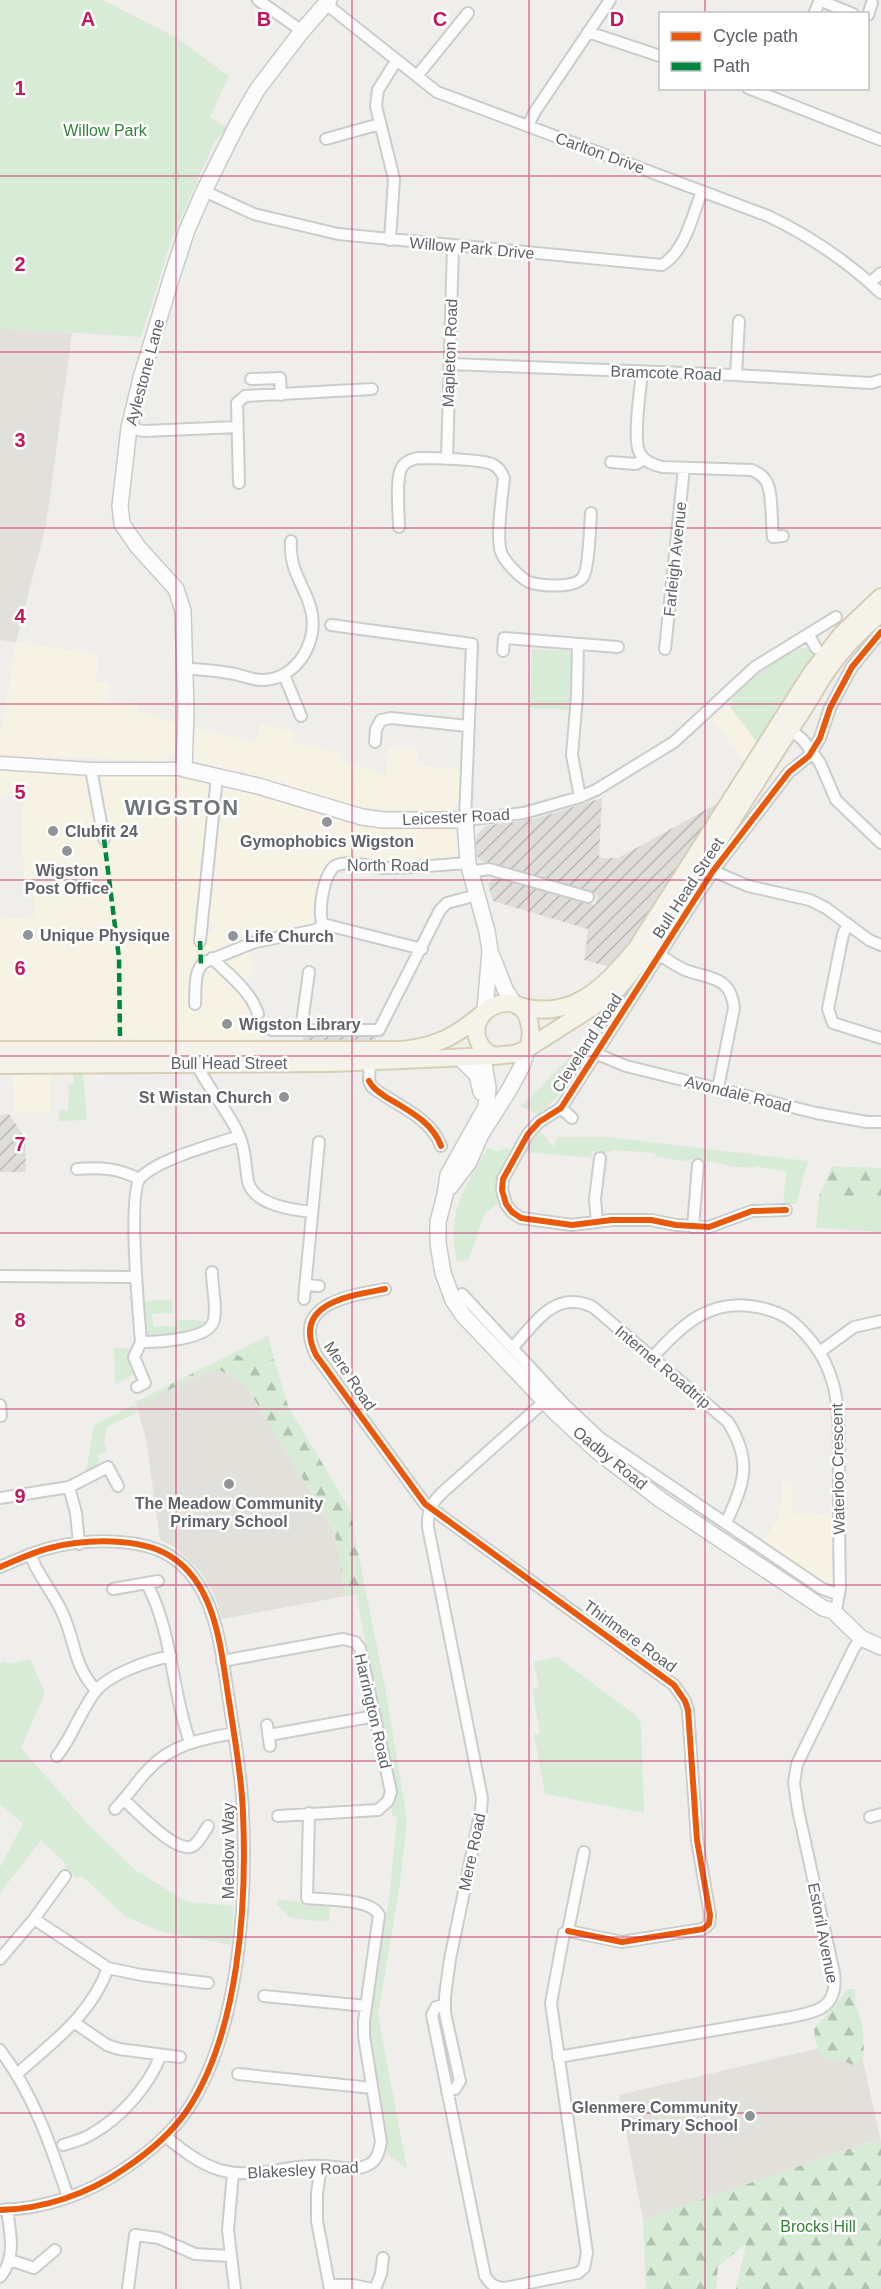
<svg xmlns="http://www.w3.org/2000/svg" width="881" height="2289" viewBox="0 0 881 2289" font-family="Helvetica,sans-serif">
<defs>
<pattern id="industrial-furrows" width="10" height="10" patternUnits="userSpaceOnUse" patternTransform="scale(1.5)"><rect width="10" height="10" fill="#dfddda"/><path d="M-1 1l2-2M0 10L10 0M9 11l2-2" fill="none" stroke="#b8b7b5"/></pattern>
<pattern id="forest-firs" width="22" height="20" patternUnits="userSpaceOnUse" patternTransform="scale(1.5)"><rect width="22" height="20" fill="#d8ebd6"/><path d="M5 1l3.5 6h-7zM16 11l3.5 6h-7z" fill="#b2c2b1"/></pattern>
</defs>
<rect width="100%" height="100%" fill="#efeeea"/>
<!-- commercial -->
<path fill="#f7f3e4" d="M16,642l82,12 -2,27 13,2 -1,19 31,2v7l9,4 31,8 -1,24 -13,14 -165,-6v-18z
M729,705l28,38 -12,21 -32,-45z
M261,724l29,7 6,4 -4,7 48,11 -1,8 47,14 2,-28 30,2 -1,16 44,5 -1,30 -10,11 -92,-3 -105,-32 -51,-10 -10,-13 2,-26 62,16z
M0,768l172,8 38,6 -12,162 -4,35 -3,6 -2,21h8l3,-35 11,-8 31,31 11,15 7,29 -6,4 -122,-3 -132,3v-123l35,-2 -2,-22 -9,-1 -2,-98 -22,-1z
M223,784l221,42 8,2 9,10v18l-8,4 -71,3 -41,-4 -25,52 -2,13 -2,3 -105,30 -5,-14 5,-11 8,-1 1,-7h-6l-2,-4 8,-107z
M250,950l4,22 -13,11 -21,-23z
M51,1072v39l-36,1 -3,-39z
M783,1481l8,1 1,31 42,1v68l-3,2 -6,1 -62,-44 16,-23z"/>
<!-- industrial -->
<path fill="url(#industrial-furrows)" d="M602,798l-3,60h19l104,-57 -104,162 -8,4 -26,-7 4,-31 -95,-28 -5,-16 8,-9 99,29 3,-9 -117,-35 -7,-9 3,-17 8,-9 49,-7z
M303,1035h75l-4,7h-71z
M9,1114l16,24 1,34h-26v-57z"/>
<!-- education -->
<path fill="#e2e0da" d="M0,328l72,5 -26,192 -30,117 -16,-2z
M216,1368l29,16 89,147 12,65 -124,23 -8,-25 -15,-24 -24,-23 -15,-7 -14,-102 -10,-33z
M858,2039l23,102 -18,3 -220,76 -24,-125z"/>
<!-- green -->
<path fill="#d8ebd6" d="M0,0h103l74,38 52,38 -19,41 18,11 -13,13 -43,97 -31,99 -141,-9z
M801,648h8l6,4 5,-3 -63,94 -28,-38c16,-27 45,-42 72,-57z
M532,649l40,2 -3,59 -39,-2z
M603,1023c-15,39 -33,64 -65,92l-17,-9c29,-26 53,-57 82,-83z
M73,1071l10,1 4,48 -28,1v-11h9l1,-18 -1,-8 6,-1z
M539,1131l10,9 -1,2 6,4 4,-9h49l201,24 -12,43h-13l3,-33 -23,-3 -4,-2c-24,7 -57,-12 -73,-5l-30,-4 -1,-4 -42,-3 -5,3 -17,-2 1,7 -67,-6z
M488,1148l8,3 13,-3 3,4 -15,28v24l-13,11 -15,44 -12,3c-11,-51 7,-73 31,-114z
M819,1196l62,1v35l-65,-4z
M172,1299l1,14 -21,1 1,12h23v-6l38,1 -5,8 -68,13 -3,-40z
M268,1336l6,23 -6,2 -5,7 -9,2 -21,-17z
M114,1348h20l-4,12 5,14 -20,11z
M134,1405l4,7 -31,15 -3,15 3,10 -9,2 1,10 -13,8 8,-47z
M366,1593l19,94 22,133 -7,64 -22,131 29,154 -20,-15 -21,-130 23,-125 8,-81 -5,-3c-2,-10 2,-19 2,-31l-38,-189z
M556,1657l4,2 76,56 5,7 3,91 -99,-19 -11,-60 6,-1 -8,-44 7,-2 -5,-25z
M30,1659l15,34 -24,55 67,76 47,46 52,32 47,4 -3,39 -69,-13 -36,-15 -44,-41 -6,2 -12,-11 2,-3 -25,-24 -41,53v-26l23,-43 -23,-20v-141l3,-2 7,3z
M279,1899l51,8 -1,15 -38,-4 -15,-14z"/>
<!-- forest -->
<path fill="url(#forest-firs)" d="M832,1166l49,2v29l-62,-1z
M233,1353l30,15 5,-7 6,-2 14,47 62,104 16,83 -20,3 -12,-66 -89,-146 -29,-16 -80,37 -1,-3z
M847,1989h8v12l8,26 1,29 -10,9 -12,-4 -18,-2 -8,-15 -2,-16 22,-23z
M881,2142v147h-145l10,-45 -28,22 -2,23h-70l-3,-69 220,-76z"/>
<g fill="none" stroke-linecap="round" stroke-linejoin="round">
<!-- minor casing -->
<g stroke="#cbcccc" stroke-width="14">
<path id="minor" d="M258,0l44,31
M819,0l34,14
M326,4l111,88 331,124c42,20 79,45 113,77
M814,14l6,-14
M868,15l4,-12
M588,32l72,24
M417,76l51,-63
M748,88l133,52
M528,126l6,-13 76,-113
M326,139l54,-15
M204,191l50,23 84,20 324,31c24,-15 30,-49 40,-74
M390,240l4,-61 -18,-73 2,-16 18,-29
M870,283l11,-10
M450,364l286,11 135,8 10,-3
M642,373c-2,19 -8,57 -4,75 3,12 13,16 24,19l90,3c6,3 12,6 15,13 6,12 4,39 6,54l10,-1
M736,375l3,-54
M251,379l29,-1 1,17
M129,428l15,3 93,-4
M447,459l6,-213
M611,462l25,2 8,-5
M239,483l-2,-80 8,-7 127,-7
M399,527c0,-14 -4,-49 3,-60 4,-6 10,-8 16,-9 16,0 60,1 74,6 7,3 9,8 12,14 -2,18 -8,59 -3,74 3,9 19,26 28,30 12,4 46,7 54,-5 6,-8 7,-52 8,-64
M331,625l141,19 -7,176 59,-7 56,-16 16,-7 78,-48 81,-75 81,-50
M808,634l8,14
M578,644l-1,52 -5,59 8,42
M665,649l19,-181
M503,651l1,-13 114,9
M185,669c17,0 33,2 50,5 9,2 18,6 27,6 36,0 59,-42 48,-74 -8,-25 -21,-37 -19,-65
M284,675l17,41
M785,725l18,15 17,23 16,37 45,43
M375,742l1,-13 5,-9 10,-2 77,8
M91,769l13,70
M713,871l35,15 62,14 16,8 43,32 12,5
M470,872l19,-3 99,28
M323,924c-6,-11 1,-54 14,-59 13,-5 33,2 47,3 28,0 56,-3 84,-5
M848,925l-5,9 -15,75 5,14 48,15
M200,941l17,-164
M660,955c8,5 16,11 25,15 25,9 46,6 49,38l-16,80
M212,958c17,17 39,33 46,56
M195,1004c1,-13 -2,-34 10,-42l50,-20 61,-12 7,-6 99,25
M272,1030h107l61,-120 7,-7 30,-8
M301,1030l8,-58
M597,1054l29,12 190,47 51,9h14
M370,1062l-1,19 3,6c23,18 58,29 69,59
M196,1063c12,26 32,47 43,72 7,15 6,31 9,46 5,24 45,29 64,31
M561,1108l11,10
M77,1169c23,-2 41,-1 62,10
M786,1210l-34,1 -43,16 -33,-2 -25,-5h-39l-40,5 -51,-7 -9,-6 -6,-8 -4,-14 1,-11 25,-45 11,-12 22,-14 152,-237 76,-99 20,-16 11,-18 10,-30 22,-41 29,-35
M597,1222l-2,-23 5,-41
M693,1227l5,-62
M0,1276l136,1
M305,1285l14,1
M385,1289c-36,7 -94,14 -69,66l109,149 249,181 11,16 3,9 9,130 13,75 -1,9 -6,5 -81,13 -54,-11
M462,1294l103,111 35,33 221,150 18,7
M304,1299l15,-157
M141,1342c-2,-26 -14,-151 0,-165 20,-19 72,-32 98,-41
M512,1348c24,-25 42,-59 81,-41l135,115c25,40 16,61 -2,101
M821,1351l33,-24 27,-6
M653,1357c30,-34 60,-61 109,-49 21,5 31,12 45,28 38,42 31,90 32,142 0,37 0,74 1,110l-3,17 -4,6
M137,1387l8,-4 -11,-26 7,-15c16,0 69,-2 73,-22 3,-15 -2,-33 -2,-48
M0,1405l1,11
M69,1487l7,26 3,31
M0,1498l69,-11 39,-20 10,19
M30,1554c7,20 22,37 31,56 15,30 11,54 35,80
M0,1567c17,-7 33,-15 50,-19 34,-9 90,-11 120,8 49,30 51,100 60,151 5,35 12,71 13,107 4,90 -4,218 -55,295 -16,24 -40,44 -64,60 -36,25 -80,40 -124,41
M147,1584c26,49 24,106 43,158
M113,1589l45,-8
M222,1661l121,-22 12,3 5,6 31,144 -3,9 -10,9 -100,6
M267,1725l3,21
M269,1735l106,-19
M57,1756c16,-20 23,-45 39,-65 13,-17 54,-31 75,-35
M124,1800c13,11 48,50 66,47 8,-2 14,-15 18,-21
M115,1809c13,-13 22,-28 34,-40 23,-25 53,-30 85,-36
M870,1817l11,-3
M34,1919l74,49 33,7 67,8
M0,1959l34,-40 31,-43
M264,1996l102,10
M445,2005l-9,2 -4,8 53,261c6,9 9,11 20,12l73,-15 6,-5 3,-15 -36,-250 13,-70 4,-2 16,-79
M75,2023l32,22 12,4 61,8
M0,2050c33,43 51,96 68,147
M558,2057l233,-40c29,-6 47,-10 43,-44l-36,-163 -4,-27 3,-19 57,-116 7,-10
M18,2073c36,-32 73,-58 90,-105
M238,2074l134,14
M447,2091l8,-2 5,-8 -15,-68v-17l5,-37 31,-149 1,-12 -54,-271c-1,-17 4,-25 16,-36l101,-90
M165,2136c17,14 35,28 55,34 35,10 67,-6 102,-4 15,0 32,6 46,-1 9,-4 11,-13 13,-23l-17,-106v-15l15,-106c-8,-17 -54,-15 -72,-17l2,-85
M63,2145c9,-3 19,-5 27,-10 31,-17 58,-48 71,-80
M321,2166l-4,27v28l13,68
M233,2173l-5,57 7,59
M10,2260l24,8 21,-18
M0,2277c17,-20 10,-44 7,-68
M329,2285h24l19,4
M128,2289l7,-54 24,3 36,16 35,2
M375,2289l6,-15 2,-16"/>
</g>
<!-- tertiary casing -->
<g stroke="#cbcccc" stroke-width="15">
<path id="tertiary" d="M0,763l91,6h93"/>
</g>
<!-- secondary casing -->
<g stroke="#cacacb" stroke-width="18">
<path id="secondary" d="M329,0l-27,31 -45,59 -20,35 -33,66 -17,39 -15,46 -31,102 -12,50 -9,78 2,18 16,23 38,42 7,22 3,101 -2,57 74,17 104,31 21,3h82l3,43 19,68 3,20 -5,59
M492,956l13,33 9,15
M481,1046l7,42 -2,19 -38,68 -3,20 -7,27v21l5,30 10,27 10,15 94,99 39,36 65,50 162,108 10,3 28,27 20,9
M459,1057l18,18 4,17
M450,1187l19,-25 11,-26 29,-46 13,-24 5,-17"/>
</g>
<!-- primary casing -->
<g stroke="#d7ceb8" stroke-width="20">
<path id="primary" d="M499,1004c5,-1 11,-2 16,0 16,6 19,33 12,45l-13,5 -21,2c-25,-13 -21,-44 6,-52z
M518,1006c55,15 85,-18 118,-57l175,-275 31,-40 39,-37
M528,1048l85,-54 17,-20 28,-38 132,-207c15,-20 25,-41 39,-61 14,-20 33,-39 52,-55
M0,1050h403c34,-4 53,-14 79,-36
M0,1065l332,-2 161,-7"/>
</g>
<!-- minor -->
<use href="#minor" stroke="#fdfcfc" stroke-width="10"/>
<!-- tertiary -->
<use href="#tertiary" stroke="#fdfcfc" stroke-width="12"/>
<!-- secondary -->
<use href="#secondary" stroke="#fdfcfc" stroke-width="15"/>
<!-- primary -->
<use href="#primary" stroke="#f4f2e9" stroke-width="16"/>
<!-- quiet -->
<path stroke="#00873e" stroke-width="4.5" stroke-dasharray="9 4.5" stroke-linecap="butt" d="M104,839l15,119 1,80
M200,941l1,24"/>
<!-- cycleway casing -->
<g stroke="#fff" stroke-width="10">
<path id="cycleway" d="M369,1081c4,8 10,11 17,16 21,13 46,24 55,49
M786,1210l-34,1 -43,16 -33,-2 -25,-5h-39l-40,5 -51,-7 -9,-6 -6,-8 -4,-14 1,-11 25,-45 11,-12 22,-14 152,-237 76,-99 20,-16 11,-18 10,-30 22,-41 29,-35
M385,1289c-36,7 -94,14 -69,66l109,149 249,181 11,16 3,9 9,130 13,75 -1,9 -6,5 -81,13 -54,-11
M0,1567c17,-7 33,-15 50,-19 34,-9 90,-11 120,8 49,30 51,100 60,151 5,35 12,71 13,107 4,90 -4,218 -55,295 -16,24 -40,44 -64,60 -36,25 -80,40 -124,41"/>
</g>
<!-- cycleway -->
<use href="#cycleway" stroke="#e8590c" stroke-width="6"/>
</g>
<!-- grid -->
<path fill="none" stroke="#c2185b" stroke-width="1.5" stroke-opacity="0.55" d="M176,0v2289M352,0v2289M529,0v2289M705,0v14M705,88v2201M0,176h881M0,352h881M0,528h881M0,704h881M0,880h881M0,1056h881M0,1233h881M0,1409h881M0,1585h881M0,1761h881M0,1937h881M0,2113h881"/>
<!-- markers -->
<g fill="#919496" stroke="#fff" stroke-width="2">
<circle cx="327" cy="822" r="6"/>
<circle cx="53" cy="831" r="6"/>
<circle cx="67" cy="851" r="6"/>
<circle cx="28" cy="935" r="6"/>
<circle cx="233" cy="936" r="6"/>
<circle cx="227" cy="1024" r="6"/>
<circle cx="284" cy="1097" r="6"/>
<circle cx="229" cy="1484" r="6"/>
<circle cx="750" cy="2116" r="6"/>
</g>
<g text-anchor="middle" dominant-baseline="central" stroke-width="5" stroke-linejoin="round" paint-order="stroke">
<!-- park labels -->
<g font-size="16" fill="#348238" stroke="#fff">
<text x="105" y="130">Willow Park</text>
<text x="818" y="2226">Brocks Hill</text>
</g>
<!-- street labels -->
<g font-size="16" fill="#5f6368" stroke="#fff">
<text transform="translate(600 153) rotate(20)">Carlton Drive</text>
<text transform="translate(472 248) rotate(5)">Willow Park Drive</text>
<text transform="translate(450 353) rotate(-88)">Mapleton Road</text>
<text transform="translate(145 372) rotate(-75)">Aylestone Lane</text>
<text transform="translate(666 373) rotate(2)">Bramcote Road</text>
<text transform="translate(675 559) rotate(-84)">Farleigh Avenue</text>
<text transform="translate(456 817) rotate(-3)">Leicester Road</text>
<text x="388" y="865">North Road</text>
<text transform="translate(688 888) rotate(-57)">Bull Head Street</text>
<text transform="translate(587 1043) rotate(-57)">Cleveland Road</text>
<text x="229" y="1063">Bull Head Street</text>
<text transform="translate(738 1094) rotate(14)">Avondale Road</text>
<text transform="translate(663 1367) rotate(40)">Internet Roadtrip</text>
<text transform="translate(350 1376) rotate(56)">Mere Road</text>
<text transform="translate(610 1458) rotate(39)">Oadby Road</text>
<text transform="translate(838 1469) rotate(-91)">Waterloo Crescent</text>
<text transform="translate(630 1636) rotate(36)">Thirlmere Road</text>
<text transform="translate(373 1711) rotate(77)">Harrington Road</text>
<text transform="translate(228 1851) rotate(-90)">Meadow Way</text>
<text transform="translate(472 1852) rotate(-78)">Mere Road</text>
<text transform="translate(823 1933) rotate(79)">Estoril Avenue</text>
<text transform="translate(303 2170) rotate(-3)">Blakesley Road</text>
</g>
<!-- poi labels -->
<g font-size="16" font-weight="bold" fill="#5f6368" stroke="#fff" text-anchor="start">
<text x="65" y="831">Clubfit 24</text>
<text x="327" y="841" text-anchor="middle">Gymophobics Wigston</text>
<text x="67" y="870" text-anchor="middle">Wigston<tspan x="67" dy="18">Post Office</tspan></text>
<text x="40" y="935">Unique Physique</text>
<text x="245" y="936">Life Church</text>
<text x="239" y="1024">Wigston Library</text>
<text x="272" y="1097" text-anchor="end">St Wistan Church</text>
<text x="229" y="1503" text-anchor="middle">The Meadow Community<tspan x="229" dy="18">Primary School</tspan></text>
<text x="738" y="2107" text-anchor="end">Glenmere Community<tspan x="738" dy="18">Primary School</tspan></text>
</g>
<!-- district labels -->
<g font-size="22" font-weight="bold" letter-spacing="1.5" fill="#70757a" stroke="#fff">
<text x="182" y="807">WIGSTON</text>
</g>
</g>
<g font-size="20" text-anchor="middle" font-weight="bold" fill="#c2185b" stroke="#fff" stroke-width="5" stroke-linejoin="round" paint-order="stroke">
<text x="88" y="26">A</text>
<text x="264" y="26">B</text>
<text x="440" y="26">C</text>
<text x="617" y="26">D</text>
<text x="20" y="95">1</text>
<text x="20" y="271">2</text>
<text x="20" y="447">3</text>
<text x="20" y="623">4</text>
<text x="20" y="799">5</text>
<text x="20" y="975">6</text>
<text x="20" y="1151">7</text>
<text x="20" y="1327">8</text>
<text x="20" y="1503">9</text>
</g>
<!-- legend -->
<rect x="659" y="12" width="210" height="78" fill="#ffffff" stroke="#bfc1c3" stroke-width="1.5"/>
<rect x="671" y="32" width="30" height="9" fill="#e8590c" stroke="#bfc1c3" stroke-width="1.5"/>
<text x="713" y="42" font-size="18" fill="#5f6368">Cycle path</text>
<rect x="671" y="62" width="30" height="9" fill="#00873e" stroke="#bfc1c3" stroke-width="1.5"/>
<text x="713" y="72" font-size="18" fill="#5f6368">Path</text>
</svg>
